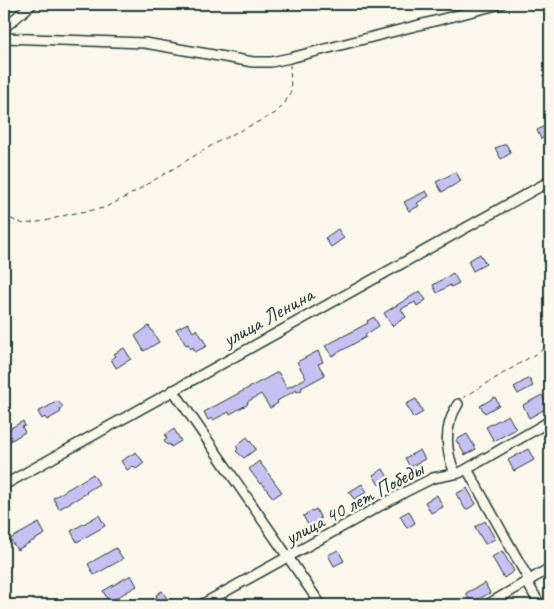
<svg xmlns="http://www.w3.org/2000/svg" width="554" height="609" viewBox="0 0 554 609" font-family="Caveat,sans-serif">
<rect width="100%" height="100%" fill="#fbf7ec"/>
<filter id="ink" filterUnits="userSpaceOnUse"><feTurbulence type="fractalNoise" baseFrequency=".02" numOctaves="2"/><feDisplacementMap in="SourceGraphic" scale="10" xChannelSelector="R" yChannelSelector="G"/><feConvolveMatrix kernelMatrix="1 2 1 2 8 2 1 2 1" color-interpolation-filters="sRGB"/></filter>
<g filter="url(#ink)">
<!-- building -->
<path fill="#c7c1f3" stroke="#1f3d34" d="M550,123v11l-9,5 -4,-9z
M506,144l5,9 -10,6 -6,-11z
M456,172l5,9 -19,11 -6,-10z
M426,191l3,5 -12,7 2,3 -10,5 -5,-9z
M338,229l6,9 -13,9 -6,-9z
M480,254l6,10 -13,7 -5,-10z
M453,273l6,10 -8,4 -1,-2 -13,8 -4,-8z
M420,291l6,9 -9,6 -2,-4 -14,7 5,8 -14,9 -8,-13z
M374,317l5,9 -14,9 1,2 -34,19 -7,-10 43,-23 -1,-2z
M188,323l5,9 4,-3 10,17 -12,6 -2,-5 -2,2 -3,-5 -2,1 -10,-16z
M149,326l10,16 -15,9 -9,-15z
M124,348l7,11 -15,9 -5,-9 5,-3 -2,-2z
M318,351l5,11 -5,2 7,11 -24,13 1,2 -5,2 -1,-2 -19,11 1,2 -8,5 -9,-14 -14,8 1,2 -18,10 -1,-2 -16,8 -1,-2 -4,2 -4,-8 74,-40 9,16 19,-10 -9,-16z
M529,378l4,8 -15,8 -4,-7z
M542,395l7,12 -20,11 -6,-13z
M495,397l4,8 -14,8 -5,-7z
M416,399l7,13 -10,6 -7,-14z
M58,401l5,6 -3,2 1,3 -14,8 -2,-3 -3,2 -4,-7z
M508,415l8,14 -22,12 -8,-14z
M23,421l2,5 -3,1 3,5 -13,8 -2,-3 -3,2 -3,-7z
M174,429l7,12 -10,6 -1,-3 -3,1 -3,-4 3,-2 -2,-4z
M467,434l9,15 -11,6 -9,-15z
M247,437l9,12 -12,9 -8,-7 2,-2 -2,-3z
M528,449l6,11 -20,11 -6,-11z
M420,450l5,9 -15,8 -5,-9z
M136,452l8,11 -8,6 -3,-3 -6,4 -6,-9z
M259,461l23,31 -9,6 -11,-15 -2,1 -11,-15z
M383,469l6,10 -10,6 -6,-10z
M93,474l6,10 -13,8 1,1 -28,16 -6,-11z
M362,484l5,8 -13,7 -5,-7z
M467,488l9,16 -10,6 -10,-16z
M437,495l6,12 -12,6 -6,-11z
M316,509l5,10 -12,7 -6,-10z
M409,511l6,12 -8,5 -7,-12z
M99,515l6,11 -28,16 -6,-11z
M485,521l10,18 -10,5 -10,-17z
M39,523l6,11 -28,16 -7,-11z
M116,548l7,11 -29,16 -6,-11z
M338,550l6,11 -10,5 -6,-11z
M502,551l12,20 -10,7 -12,-21z
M131,575l6,11 -28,16 -6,-11z
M485,583l5,10 -19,10 -5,-10z
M162,591l6,9 -7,5h-20l16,-8 -1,-2z"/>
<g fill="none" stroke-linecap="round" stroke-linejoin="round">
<!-- minor casing -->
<g stroke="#1f3d34" stroke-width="12">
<path id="minor" d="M4,28l28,-24
M4,38l141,5 108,19h18l19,-4 211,-54
M173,390l148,215
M467,469l62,111
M455,473c-10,-23 -11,-47 3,-69
M4,485l546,-304
M527,582l13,23
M201,605l204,-113 28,-14 26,-5 8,-4 83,-48
M487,605l63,-37"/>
</g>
<!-- path -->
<path stroke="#1f3d34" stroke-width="1" stroke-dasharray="5 4" stroke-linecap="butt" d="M4,213l7,6 13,5 21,-3 25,-7 34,-6 22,-11 95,-57 53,-26 10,-9 7,-14 -1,-26
M4,218v6
M463,398l87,-53"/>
<!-- minor -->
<use href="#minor" stroke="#fbf7ec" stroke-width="9"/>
</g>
</g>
<g text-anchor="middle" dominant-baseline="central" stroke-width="5" stroke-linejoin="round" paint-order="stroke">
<!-- street labels -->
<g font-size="21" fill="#1f3d34" stroke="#fbf7ec">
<text transform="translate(268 317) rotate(-29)">улица Ленина</text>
<text transform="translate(354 503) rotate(-28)">улица 40 лет Победы</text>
</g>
</g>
<!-- margin -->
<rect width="554" height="609" fill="none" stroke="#fbf7ec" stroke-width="20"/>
<rect x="10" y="10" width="534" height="589" fill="none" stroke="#1f3d34" stroke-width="2" filter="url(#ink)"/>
</svg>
